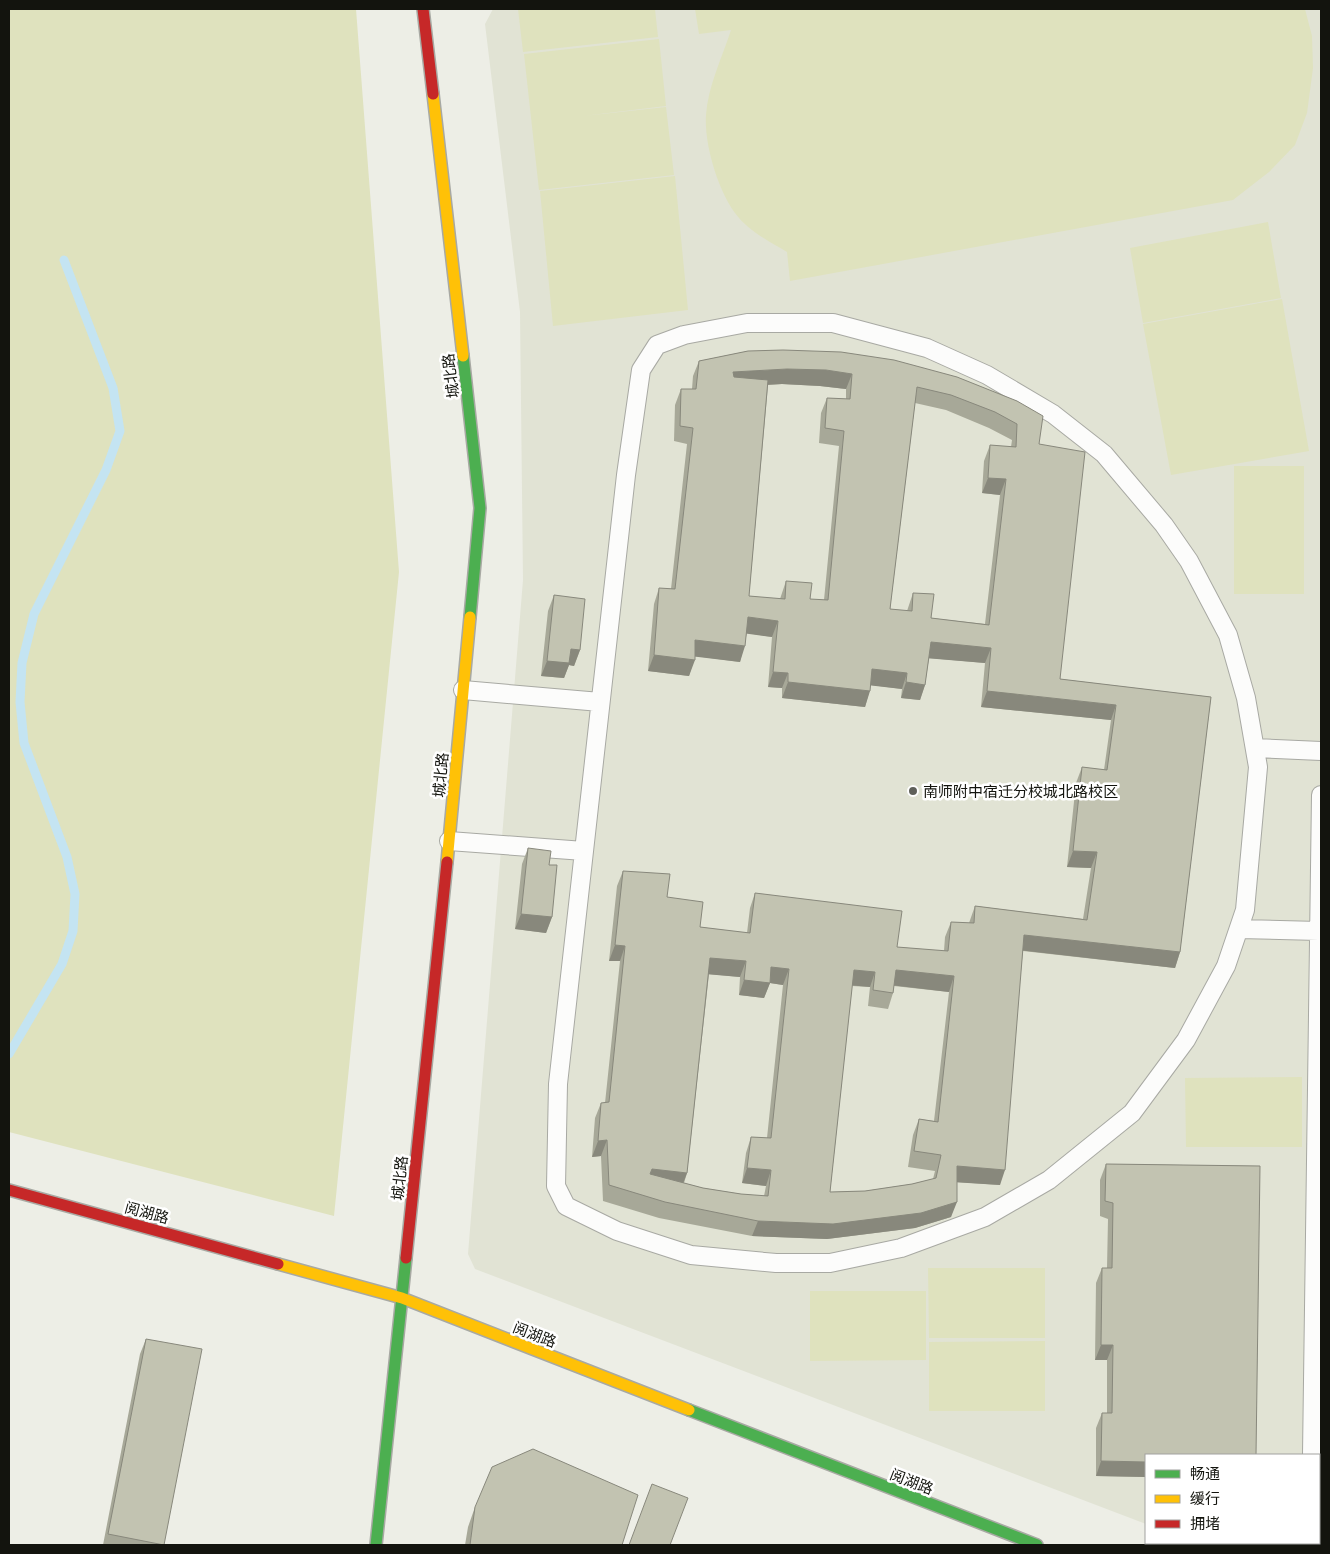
<svg xmlns="http://www.w3.org/2000/svg" width="1330" height="1554" viewBox="0 0 1330 1554" font-family="'Golos Text','Noto Sans SC',sans-serif">
<rect width="100%" height="100%" fill="#edeee6"/>
<!-- built -->
<path fill="#e1e3d4" d="M493,9h828v1536h-119l-7,-2h124v-88h-173v69l-671,-255 -7,-15 55,-674 -3,-268 -35,-288z"/>
<!-- green -->
<path fill="#dfe2be" d="M9,9h347l43,563 -65,644 -325,-84z
M518,9h137l3,28 -135,15z
M695,9h610l7,27 1,32 -6,45 -12,32 -26,27 -36,28 -443,81 -3,-29c-18,-11 -39,-21 -52,-39 -17,-23 -31,-69 -29,-98 2,-29 16,-57 25,-85l-32,4z
M659,39l7,67 -83,10 83,-9 8,68 -135,15 -15,-136z
M675,176l13,134 -135,16 -13,-135z
M1268,222l13,76 -138,25 -13,-75z
M1282,299l27,152 -138,24 -28,-151z
M1234,466h70v128h-70z
M1302,1077v70h-116l-1,-69z
M928,1268h117v70h-116z
M810,1291h116v69l-116,1z
M1045,1341v70h-116v-69z"/>
<g fill="none" stroke-linecap="round" stroke-linejoin="round">
<!-- stream -->
<path stroke="#c4e4f2" stroke-width="9" d="M9,1054l53,-90 11,-33 2,-37 -8,-37 -43,-114 -4,-41 2,-39 12,-49 72,-144 14,-39 -7,-43 -49,-128"/>
<!-- lane casing -->
<g stroke="#a8a9a3" stroke-width="20">
<path id="lane" d="M747,323h86l94,25 60,27 66,39 51,40 60,71 25,36 39,74 18,63 12,69 -13,143 -19,56 -40,74 -54,73 -83,67 -64,37 -84,31 -71,15h-54l-85,-8 -74,-24 -51,-25 -10,-20 2,-102 68,-609 15,-105 16,-25 27,-10z
M463,690l137,12
M1255,748l66,3
M449,841l135,10
M1239,929l80,2
M1312,1455l9,-660
M1310,1545v-2"/>
</g>
<!-- fast casing -->
<g stroke="#a8a9a3" stroke-width="14">
<path id="fast" d="M463,356l17,152 -10,109
M689,1410l348,135
M376,1545l30,-287"/>
</g>
<!-- slow casing -->
<g stroke="#a8a9a3" stroke-width="14">
<path id="slow" d="M433,94l30,262
M447,862l23,-245
M278,1264l124,34 287,112"/>
</g>
<!-- jam casing -->
<g stroke="#a8a9a3" stroke-width="14">
<path id="jam" d="M423,9l10,85
M9,1190l269,74
M406,1258l41,-396"/>
</g>
<!-- lane -->
<use href="#lane" stroke="#fcfcfb" stroke-width="18"/>
<!-- fast -->
<use href="#fast" stroke="#4caf50" stroke-width="11"/>
<!-- slow -->
<use href="#slow" stroke="#ffc107" stroke-width="11"/>
<!-- jam -->
<use href="#jam" stroke="#c62828" stroke-width="11"/>
</g>
<!-- wall -->
<path fill="#a7a898" fill-rule="evenodd" d="M748,351l269,50 22,43 21,235 151,18 -31,255 -5,16 -152,-17 -23,234 -43,-3 -6,35 -36,11 -88,11 -75,-3 -93,-18 -56,-17 -2,-45 -9,1 3,-39 6,-15h4l15,-142h-11l8,-75 6,-15 44,26 33,30 47,6 3,-25 5,-15 142,54 47,4 1,-14 6,-15 18,1 6,-17 108,13 8,-51 -24,-1 9,-84 6,-16 22,3 7,-50 -130,-13 4,-44 -56,-5 -4,27 -5,15 -19,-2 1,-9 -31,-4 -6,22 -83,-9v-10l-14,-1 4,-50 -25,-4 -7,29 -45,-6 -6,20 -41,-5 6,-67 5,-16 12,1 16,-145 -13,-3 1,-36 6,-16h11l1,-13 6,-15zM782,384l38,2 26,3v10l-19,-1 -6,15 -2,30 20,3 -15,154 -14,-1 -24,-18 -6,18 -31,-3 19,-211zM915,403l31,7 43,18 23,12 -1,7 -21,-2 -6,16 -2,32 18,2 -15,129 -54,-6 -18,-25 -6,18 -17,-2zM709,974l31,3 -1,18 25,3 6,-15 13,2 -16,153 -16,-1 -5,16 -4,30 24,3 -2,10 -23,-2 -38,-6 -19,-5 3,-10zM852,986l18,1 -2,19 20,3 5,-16 1,-7 55,6 -15,129 -15,-2 -6,16 -5,32 27,4 -2,8 -21,5 -47,7 -35,1z
M554,595l26,55 -6,16 -5,-1 -5,13 -23,-2 7,-65z
M528,848l21,17 3,52 -6,16 -31,-4 7,-65z
M1106,1164l154,2 -114,289v22l-50,-1v-48l6,-15h5v-53h-12l1,-77 6,-15h5l1,-49 -8,-3v-36z
M146,1339l18,206h-61l37,-191z
M475,1507l147,38h-157l3,-18z"/>
<!-- shaded-wall -->
<path fill="#88887c" d="M787,369l39,1 26,4 -6,15 -26,-3 -38,-2 -54,3 5,-15z
M988,478l18,1 -6,16 -18,-2z
M748,617l30,4 -6,16 -30,-4z
M695,640l50,6 -5,16 -50,-6z
M931,642l60,6 -6,15 -60,-5z
M571,649l9,1 -6,16 -5,-1 -5,13 -23,-2 6,-15z
M654,655l41,5 -6,16 -41,-5z
M872,669l35,4 -5,16 -35,-4z
M773,672l15,1 -6,15 -14,-1z
M788,682l82,9 -5,16 -83,-9z
M906,682l19,3 -5,15 -19,-2z
M987,691l129,14 -5,15 -130,-13z
M1073,851l24,1 -6,16 -24,-1z
M521,914l31,3 -6,16 -31,-4z
M1024,935l156,17 -5,16 -157,-18z
M615,945l10,1 -5,15h-11z
M710,958l36,3 -6,16 -35,-3z
M771,967l18,2 -6,16 -13,-2 -6,15 -25,-3 5,-15z
M854,970l21,2 -5,15 -22,-2z
M896,970l58,6 -5,16 -59,-7z
M607,1140l-6,16 -9,1 6,-16z
M957,1166l48,4 -5,15 -48,-3z
M747,1168l24,2 -5,16 -24,-3z
M652,1169l35,4 -6,16 -34,-4z
M957,1202l-6,15 -36,11 -88,11 -75,-3 6,-15z
M1101,1345h12l-6,15h-12z
M1101,1461l45,1v15l-50,-1z"/>
<!-- building -->
<path fill="#c2c3b1" stroke="#88887c" fill-rule="evenodd" d="M783,350l58,2 53,8 63,17 60,24 26,15 -4,28 46,8 -25,227 151,18 -31,255 -156,-17 -19,235 -48,-4v36l-36,11 -88,11 -75,-3 -93,-19 -56,-17 -2,-45 -9,1 3,-38 8,-1 16,-156 -10,-1 8,-74 47,3 -3,23 36,5 -3,25 50,6 5,-40 147,18 -5,36 51,4 3,-29 23,1 1,-17 112,14 10,-68 -24,-1 9,-84 25,3 9,-65 -129,-14 4,-43 -60,-6 -6,43 -19,-3 1,-9 -35,-4 -2,22 -82,-9v-9l-15,-1 5,-51 -30,-4 -3,29 -50,-6v20l-41,-5 5,-67 16,1 18,-161 -13,-2 1,-37h15l3,-28 49,-10zM787,369l39,1 26,4 -2,25 -23,-1 -2,30 19,3 -16,169 -18,-1 2,-16 -26,-2 -1,18 -36,-3 19,-216 -34,-3 -1,-5zM917,387l34,8 44,17 22,12 -1,23 -26,-2 -2,33 18,1 -17,146 -58,-7 3,-24 -21,-1 -1,18 -22,-2zM710,958l36,3 -2,19 26,3 1,-16 18,2 -18,169 -20,-1 -4,31 24,2 -3,26 -27,-2 -38,-6 -53,-14 2,-5 35,4zM854,970l21,2 -2,18 20,3 3,-23 58,6 -16,146 -19,-3 -5,32 27,4 -5,23 -24,6 -47,7 -35,1z
M554,595l31,4 -5,51 -9,-1 -2,14 -22,-2z
M528,848l23,3 -2,14h8l-5,52 -31,-3z
M1106,1164l154,2 -4,289h-110v7l-45,-1 1,-48h10l1,-68h-12l1,-77h10l1,-65 -8,-2z
M146,1339l56,10 -38,196 -56,-11z
M533,1449l105,46 -16,50h-152l5,-38 17,-40z
M652,1484l36,14 -18,47h-41z"/>
<!-- markers -->
<circle fill="#5f605a" stroke="#fff" stroke-width="2" cx="913" cy="791" r="5"/>
<g text-anchor="middle" dominant-baseline="central" stroke-width="5" stroke-linejoin="round" paint-order="stroke">
<!-- street labels -->
<g font-size="15" fill="#13140e" stroke="#fff">
<text transform="translate(450 376) rotate(-97)">城北路</text>
<text transform="translate(440 775) rotate(-85)">城北路</text>
<text transform="translate(399 1178) rotate(-84)">城北路</text>
<text transform="translate(147 1212) rotate(15)">阅湖路</text>
<text transform="translate(535 1334) rotate(21)">阅湖路</text>
<text transform="translate(912 1481) rotate(21)">阅湖路</text>
</g>
<!-- poi labels -->
<g font-size="15" fill="#13140e" stroke="#fff" text-anchor="start">
<text x="923" y="791">南师附中宿迁分校城北路校区</text>
</g>
</g>
<!-- border -->
<rect width="1330" height="1554" fill="none" stroke="#13140e" stroke-width="20"/>
<!-- legend -->
<rect x="1145" y="1454" width="175" height="90" fill="#ffffff" stroke="#a1a19f"/>
<rect x="1155" y="1470" width="25" height="8" fill="#4caf50" stroke="#a1a19f"/>
<text x="1190" y="1479" font-size="15" fill="#13140e">畅通</text>
<rect x="1155" y="1495" width="25" height="8" fill="#ffc107" stroke="#a1a19f"/>
<text x="1190" y="1504" font-size="15" fill="#13140e">缓行</text>
<rect x="1155" y="1520" width="25" height="8" fill="#c62828" stroke="#a1a19f"/>
<text x="1190" y="1529" font-size="15" fill="#13140e">拥堵</text>
</svg>
